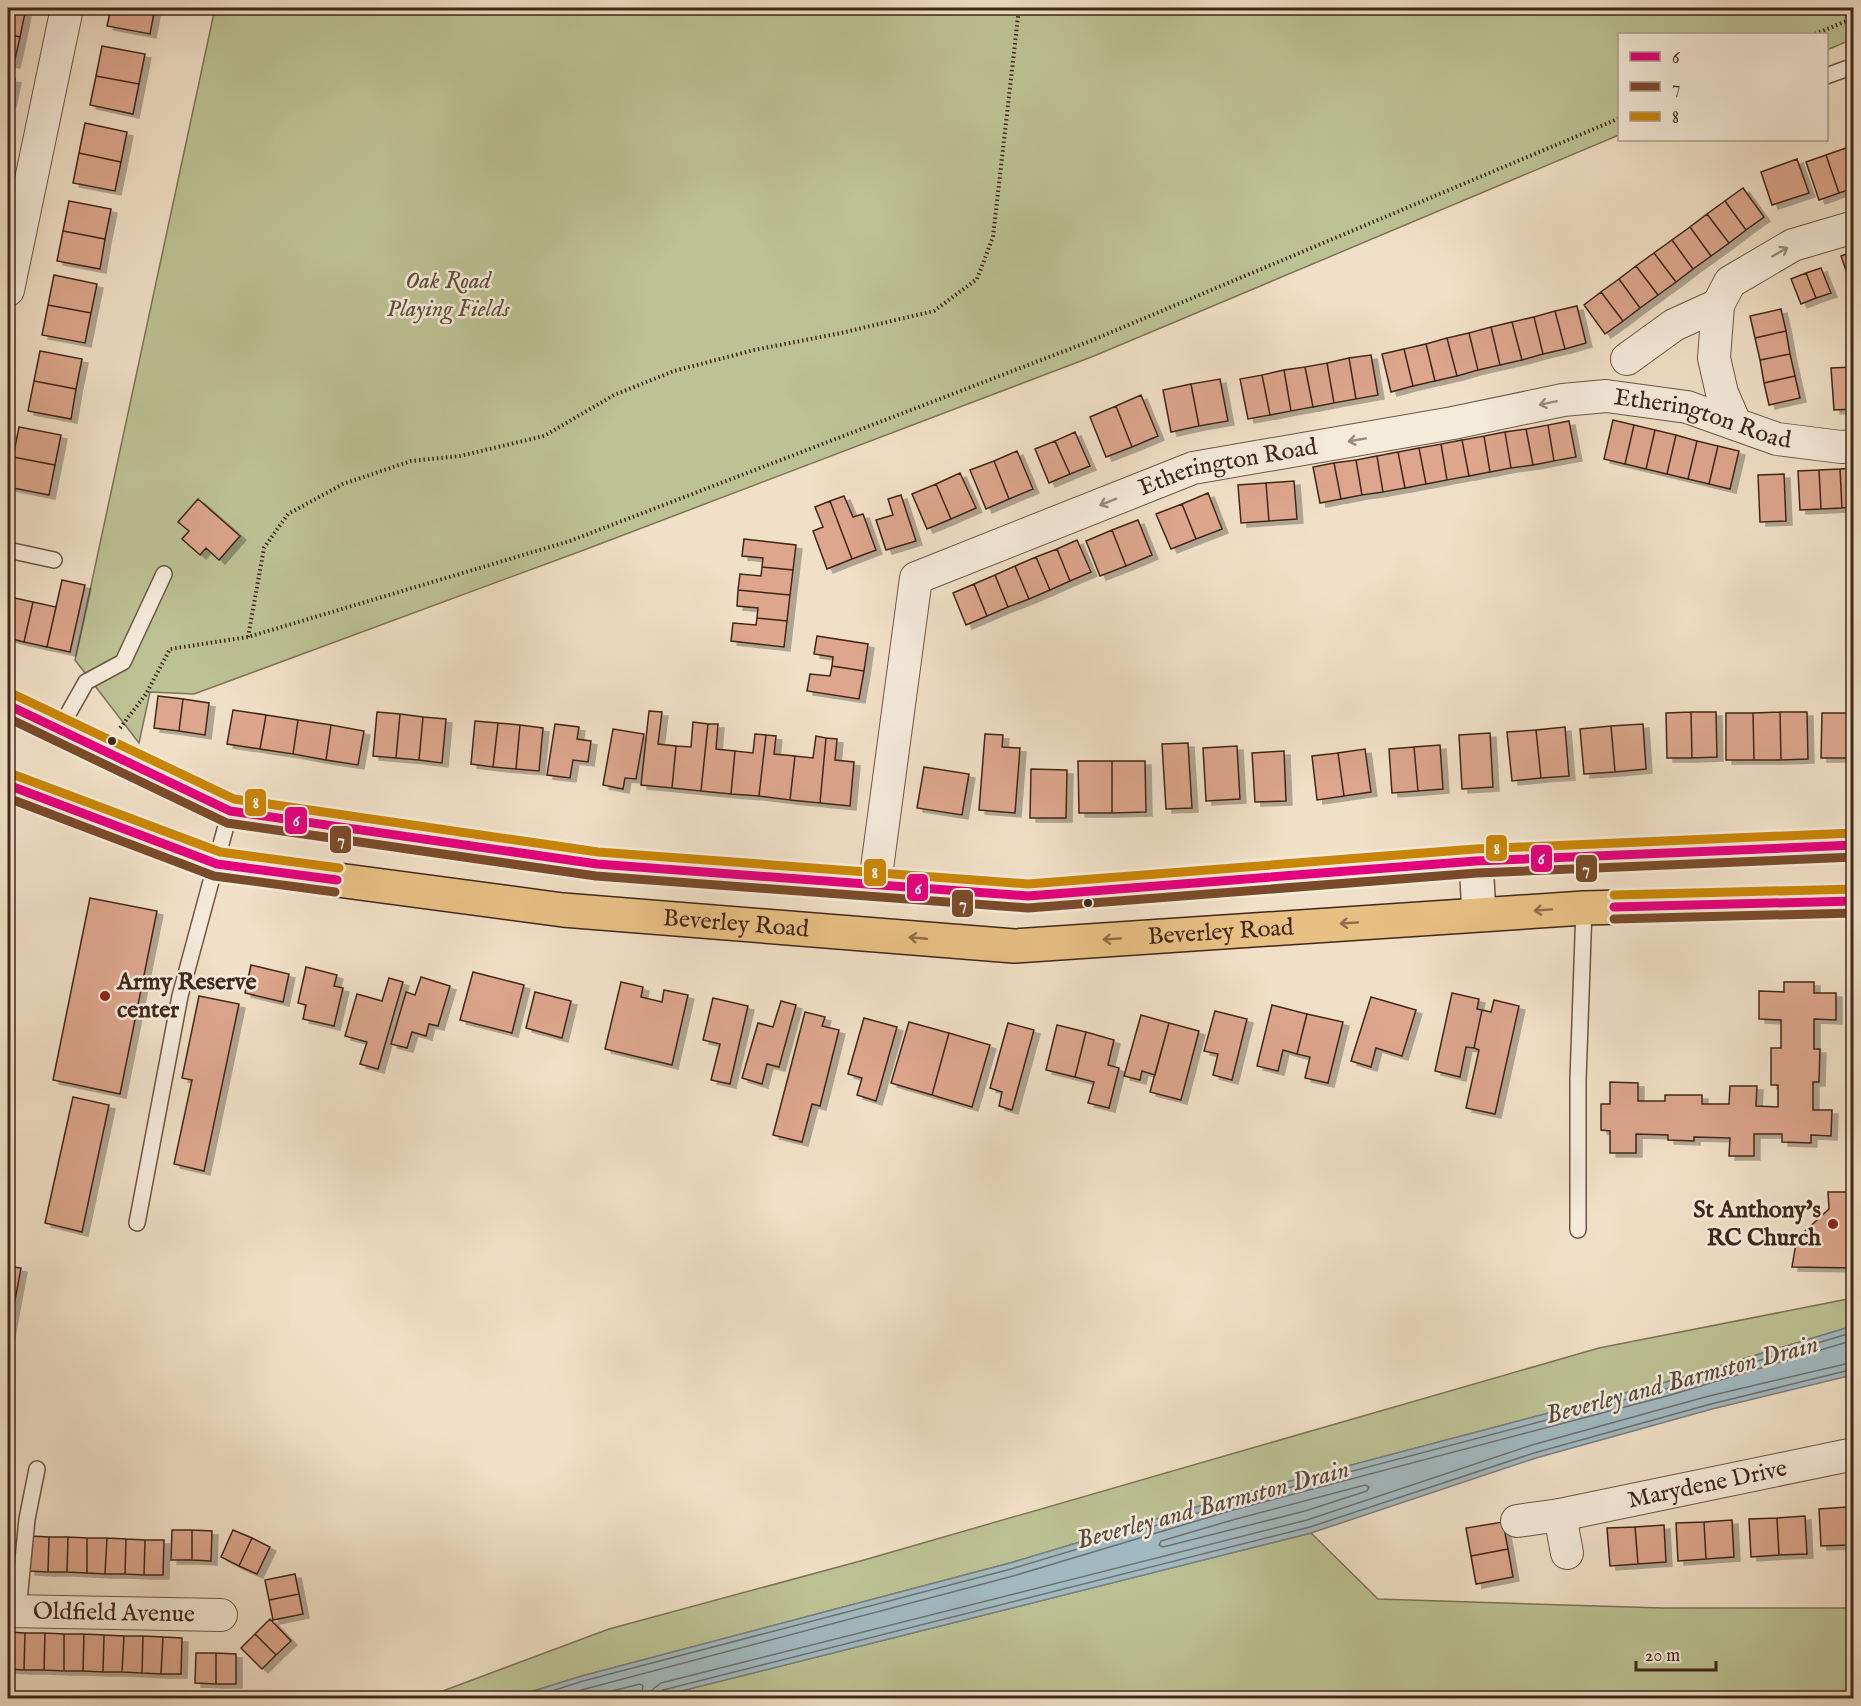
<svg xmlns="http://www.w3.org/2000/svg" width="1861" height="1706" viewBox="0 0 1861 1706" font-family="'IM FELL English',serif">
<defs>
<filter id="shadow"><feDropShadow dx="6" dy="4" stdDeviation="0" flood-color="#0004"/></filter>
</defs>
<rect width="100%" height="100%" fill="#f0e0c7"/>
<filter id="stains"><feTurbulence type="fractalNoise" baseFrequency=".00333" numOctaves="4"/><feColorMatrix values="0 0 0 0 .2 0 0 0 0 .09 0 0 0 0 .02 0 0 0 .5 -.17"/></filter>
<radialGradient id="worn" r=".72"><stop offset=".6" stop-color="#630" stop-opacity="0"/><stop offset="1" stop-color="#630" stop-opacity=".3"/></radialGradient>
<!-- green -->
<path fill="#bcc294" stroke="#7e7456" stroke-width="1.5" d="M215,8h1638v31l-26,11 -1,-16h-206l-1,101 -525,221 -510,194 -390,144 -44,-2 -11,51 -64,-83z
M1853,1298v28l-190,57 -433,114 -220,66 -428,113 -71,22h-87l185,-69 255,-69 735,-212z
M1311,1533l67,66 284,9h191v90h-1200z"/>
<!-- water -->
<path fill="#a1bac1" stroke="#7b7f7e" stroke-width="1.5" d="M1853,1326v49l-141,34 -176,49 -225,75 -658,165h-142l71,-22 428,-113 220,-66 433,-114z"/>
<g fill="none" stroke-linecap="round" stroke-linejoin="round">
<!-- shore -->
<path stroke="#71706d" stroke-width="1.5" d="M1365,1485l4,2 -2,4 -62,20 -142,36 -4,-2 2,-4 75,-22z
M530,1698l53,-17 428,-112 220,-66 434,-114 189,-57
M555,1698l30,-9 428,-113 220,-66 434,-114 187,-56
M584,1698l56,-14 3,2 -2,12
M650,1698l3,-9 8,-6 646,-163 225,-75 177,-49 145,-34
M658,1698l1,-5 4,-3 647,-163 224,-74 177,-49 143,-35"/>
</g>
<!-- building -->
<path fill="#dda68d" stroke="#412719" stroke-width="1.5" filter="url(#shadow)" d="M111,8h44l-5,26 -43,-8z
M8,9l17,4 -5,24 -12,-3z
M8,34l12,3 -6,27 -6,-1z
M102,46l43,8 -6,30 -43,-8z
M96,76l43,8 -6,30 -43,-9z
M8,78l7,1 -5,24 -2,-1z
M85,123l42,9 -6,30 -42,-9z
M1846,148l8,20v20l-15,5 -13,-38z
M79,153l42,9 -6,29 -42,-8z
M1826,155l13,38 -20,7 -13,-38z
M1797,159l12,34 -37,12 -11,-33z
M1743,188l21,29 -18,13 -21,-29z
M69,201l42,8 -6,30 -42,-8z
M1725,201l21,29 -17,13 -22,-29z
M1707,214l22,29 -18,13 -21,-29z
M1690,227l21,29 -18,13 -21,-29z
M63,231l42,8 -5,30 -43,-8z
M1672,240l21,29 -17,13 -22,-29z
M1854,251v36l-2,1 -11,-32z
M1654,253l22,29 -18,13 -22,-29z
M1636,266l22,29 -18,13 -21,-29z
M1821,268l10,25 -15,5 -10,-25z
M1806,273l10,25 -15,6 -10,-25z
M54,275l43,9 -6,29 -43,-8z
M1619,279l21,29 -17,13 -22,-29z
M1601,292l22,29 -18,13 -21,-29z
M48,305l43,8 -6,30 -43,-8z
M1577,306l9,37 -21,6 -10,-38z
M1781,309l5,22 -31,7 -5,-22z
M1555,311l10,38 -22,5 -9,-37z
M1534,317l9,37 -21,6 -10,-38z
M1512,322l10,38 -22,5 -9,-38z
M1491,327l9,38 -22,5 -9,-37z
M1786,331l4,23 -30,6 -5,-22z
M1469,333l9,37 -21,6 -10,-38z
M1447,338l10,38 -22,5 -9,-37z
M1426,344l9,37 -22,5 -9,-37z
M1404,349l9,37 -22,6 -9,-38z
M40,351l42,8 -6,30 -42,-8z
M1790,354l5,22 -31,7 -4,-23z
M1371,355l7,40 -22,4 -7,-41z
M1349,358l7,41 -22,4 -7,-40z
M1327,363l7,40 -21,4 -8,-40z
M1305,367l8,40 -22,4 -7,-41z
M1853,367l1,42 -20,1 -3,-42z
M1284,370l7,41 -21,4 -8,-40z
M1262,375l8,40 -22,4 -8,-40z
M1795,376l5,22 -31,7 -5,-22z
M1220,379l8,42 -29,5 -8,-42z
M34,381l42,8 -5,30 -43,-8z
M1191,384l8,42 -28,6 -8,-42z
M1141,395l17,41 -26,11 -16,-41z
M1116,406l16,41 -26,10 -16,-40z
M1613,420l21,5 -9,39 -21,-5z
M1569,421l7,36 -22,4 -6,-36z
M1548,425l6,36 -21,4 -7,-36z
M1634,425l21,5 -9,39 -21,-5z
M19,427l42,8 -6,30 -42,-8z
M1526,429l7,36 -22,3 -6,-36z
M1655,430l21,5 -9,39 -21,-5z
M1075,432l15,34 -20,8 -15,-33z
M1505,432l6,36 -21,4 -6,-36z
M1676,435l21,6 -9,38 -21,-5z
M1484,436l6,36 -21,4 -7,-36z
M1462,440l7,36 -22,4 -6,-36z
M1055,441l15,33 -21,9 -14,-34z
M1697,441l21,5 -9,38 -21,-5z
M1441,444l6,36 -21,4 -7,-36z
M1718,446l21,5 -9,38 -21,-5z
M1419,448l7,36 -21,4 -7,-36z
M1017,451l16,38 -24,10 -15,-38z
M1398,452l7,36 -22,4 -6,-36z
M1377,456l6,36 -21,3 -6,-35z
M13,457l42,8 -6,30 -41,-8z
M1356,460l6,35 -21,4 -7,-36z
M994,461l15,38 -23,10 -16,-39z
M1334,463l7,36 -21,4 -7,-36z
M1854,468v39l-12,1 -2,-39z
M1840,469l2,39 -21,1 -2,-39z
M1819,470l2,39 -21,1 -2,-39z
M960,473l16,35 -25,11 -15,-35z
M1784,474l2,47 -26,1 -2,-47z
M1294,481l3,38 -28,2 -3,-38z
M1266,483l3,38 -28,2 -3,-38z
M936,484l15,35 -24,10 -15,-35z
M1208,493l14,36 -26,10 -14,-35z
M901,495l15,46 -30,9 -10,-30 17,-5 -5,-16z
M844,496l9,21 10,-3 13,36 -24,9 -22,-58z
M198,499l42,37 -21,24 -13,-12 -6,7 -18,-16 7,-8 -11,-9z
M830,501l22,58 -25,10 -14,-38 10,-4 -8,-20z
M1182,504l14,35 -25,10 -15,-35z
M1138,520l14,35 -26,11 -14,-36z
M1112,530l14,36 -26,10 -14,-35z
M744,539l52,6 -3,25 -31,-3 1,-9 -21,-2z
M1077,540l14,32 -21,9 -13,-32z
M1057,549l13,32 -20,9 -14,-33z
M1036,557l14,33 -21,9 -14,-33z
M1015,566l14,33 -21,8 -13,-32z
M762,567l31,3 -3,25 -52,-5 2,-16 21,2z
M995,575l13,32 -21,9 -13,-32z
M62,580l23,5 -15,67 -23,-5z
M974,584l13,32 -21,9 -13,-32z
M738,590l52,5 -3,26 -30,-3 1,-10 -21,-2z
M10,597l23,5 -9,40 -16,-4v-30z
M33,602l23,5 -9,40 -23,-5z
M757,618l30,3 -3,26 -53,-6 2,-18 23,2z
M817,636l51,8 -4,27 -32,-5 1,-9 -19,-3z
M832,666l32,5 -5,28 -52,-8 3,-17 20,2z
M158,696l25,3 -4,32 -25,-3z
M183,699l26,4 -4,32 -26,-4z
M233,710l33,5 -6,34 -33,-5z
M649,711l13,1 -4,32 18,2 -4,42 -31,-3z
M377,712l23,2 -4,44 -23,-2z
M1691,712l1,46h-25l-1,-45z
M1691,712h25l1,45 -25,1z
M1780,712l1,48h-27l-1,-47z
M1780,712h27l1,47 -27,1z
M1726,713h27l1,47h-28z
M1822,713h25v45h-26z
M1847,713h7v46l-7,-1z
M400,714l23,3 -4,43 -23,-2z
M266,715l32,5 -5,34 -33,-5z
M423,717l23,2 -4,44 -23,-3z
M298,720l33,5 -5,35 -33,-6z
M475,721l23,2 -5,44 -22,-3z
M693,722l15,2 -7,67 -29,-3 4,-42 15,1z
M498,723l22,2 -4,44 -23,-2z
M555,724l24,3 -2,12 14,2 -3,21 -15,-2 -3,18 -23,-3z
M708,724h10l-2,25 19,2 -4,43 -30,-3z
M1643,724l3,45 -31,3 -4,-46z
M331,725l33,6 -6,34 -32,-5z
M520,725l23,3 -4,43 -23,-2z
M1611,726l4,46 -31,2 -4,-45z
M1565,727l4,49 -28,2 -5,-48z
M613,729l31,5 -8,45 -11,-1 -2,11 -20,-4z
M1536,730l5,48 -29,3 -5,-49z
M1490,733l3,54 -31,2 -3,-54z
M755,734l11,1 -7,61 -28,-2 4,-43 18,2z
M985,734l18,1 -1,12 18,1 -5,65 -36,-3z
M766,735l10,1 -2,18 21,2 -5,44 -31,-4z
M816,736l10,2 -6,65 -30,-3 5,-44 18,2z
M826,738l11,1 -2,21 19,2 -4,44 -30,-3z
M1188,743l4,65 -26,1 -4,-65z
M1440,745l3,44 -25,2 -4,-44z
M1237,746l3,53 -34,2 -3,-53z
M1414,747l4,44 -26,2 -3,-44z
M1365,749l6,43 -27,4 -6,-43z
M1284,751l2,50 -31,1 -3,-49z
M1338,753l6,43 -27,4 -5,-44z
M1078,761h34v52h-33z
M1112,761h33l1,51 -34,1z
M924,767l45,7 -7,41 -45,-7z
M1031,769l36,1 -1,48h-36z
M90,898l67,13 -37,183 -67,-14z
M251,965l38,9 -6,28 -38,-9z
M306,967l31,8 -3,11 9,2 -9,38 -31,-7 3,-14 -8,-2z
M473,972l51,13 -12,48 -52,-13z
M421,977l29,9 -12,40 -9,-2 -3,12 -14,-4 -5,16 -16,-4 15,-52 9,3z
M389,978l14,4 -25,87 -18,-5 7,-22 -22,-6 12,-42 25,7z
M621,982l22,5 -2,10 21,5 2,-12 24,5 -16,70 -67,-16z
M1784,982h30v11h22v27l-22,-1v30h6l-1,33h-6v28h19l-1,26 -20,-1v8l-29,-1v-8h-28v22h-25l1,-18 -36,-1v4l-26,-1v-5l-32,-1v19h-26v-22l-9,-1v-26h9v-22l28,1v18h27v-6h37v9h27l1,-18h27l-1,20 22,1v-22h-7v-37h10v-28l-22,-1v-28l25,1z
M535,992l36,9 -9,37 -36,-10z
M1452,993l27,6 -2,10 5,1 -8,38 -8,-1 -6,30 -25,-6z
M199,996l40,8 -35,167 -30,-7 18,-84 -10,-2z
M1371,997l45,13 -14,46 -26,-8 -5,19 -20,-6z
M713,998l35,8 -18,78 -19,-4 9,-36 -17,-4z
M1494,1000l25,6 -24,108 -29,-6 13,-58 -5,-2 8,-38 9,2z
M781,1001l15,4 -17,62 -12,-3 -5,20 -20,-6 16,-55 15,4z
M1272,1005l35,9 -10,40 -14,-4 -5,21 -21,-5z
M1215,1011l32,8 -15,61 -19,-5 5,-21 -14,-3z
M805,1012l20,5 -3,9 17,4 -19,76 -8,-2 -10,38 -29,-7z
M1307,1014l36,8 -15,61 -23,-5 5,-21 -13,-3z
M1141,1015l28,8 -14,52 -13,-4 -2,9 -16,-4z
M864,1018l33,9 -21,74 -19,-6 5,-17 -14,-4z
M909,1022l40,11 -17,62 -41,-12z
M1008,1023l26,7 -22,80 -13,-4 3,-14 -12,-4z
M1169,1023l30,8 -18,69 -31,-8z
M1057,1025l29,7 -11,45 -29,-7z
M1086,1032l28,8 -6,25 11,3 -10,40 -21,-5 6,-21 -19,-5z
M949,1033l41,12 -18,62 -40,-12z
M73,1097l36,8 -27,127 -37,-9z
M1828,1192h26v76l-62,-1 3,-18 9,-17 25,-23z
M8,1266l13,2 -13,70z
M1847,1507h7v38h-5z
M1847,1507l2,38 -28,1 -2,-37z
M1805,1516l2,38 -28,1 -2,-37z
M1777,1518l2,37 -28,2 -2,-38z
M1732,1520l2,37 -28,2 -2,-37z
M1503,1522l5,27 -37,7 -5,-28z
M1704,1522l2,37 -28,2 -2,-38z
M1664,1525l2,37 -28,2 -3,-37z
M1635,1527l3,37 -28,2 -3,-38z
M172,1530h20v30h-21z
M192,1530l20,1 -1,30 -19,-1z
M233,1530l19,8 -13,28 -18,-9z
M30,1536l19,1 -1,35 -19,-1z
M49,1537h19l-1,35h-19z
M68,1537l19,1v35l-20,-1z
M87,1538h20l-2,36 -18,-1z
M107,1538l19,1 -1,35h-20z
M252,1538l18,9 -13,27 -18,-8z
M126,1539l19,1 -1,35 -19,-1z
M145,1540h19l-1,35h-19z
M1508,1549l5,28 -37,7 -5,-28z
M295,1574l4,20 -30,6 -4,-20z
M299,1594l4,20 -30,6 -4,-20z
M270,1619l21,22 -15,14 -21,-21z
M8,1632l17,1 -1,37 -16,-1z
M25,1633h20l-1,37h-20z
M45,1633l19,1v37l-20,-1z
M64,1634h20l-1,37h-19z
M84,1634l20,1 -1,37 -20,-1z
M255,1634l21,21 -14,14 -21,-21z
M104,1635l20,1 -2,36h-19z
M124,1636h19l-1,37 -20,-1z
M143,1636l20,1 -2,37 -19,-1z
M163,1637l19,1 -1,36h-20z
M196,1653h20v31l-21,-1z
M216,1653l20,1v30h-20z"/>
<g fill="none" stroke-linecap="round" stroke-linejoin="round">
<!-- service casing -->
<g stroke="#6d5544" stroke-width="18">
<path id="service" d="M1826,76l28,-10
M8,550l46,10
M59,730l27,-48 37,-20 41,-88
M137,1223l43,-227 50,-185
M1578,1230v-150l6,-172
M18,1611l9,-92 10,-50"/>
</g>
<!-- minor casing -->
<g stroke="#6d5544" stroke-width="34">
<g id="minor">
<path d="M8,290l59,-282"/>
<path d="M1627,359l47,-34 44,-20"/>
<path d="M1735,423l-13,-30 -8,-35 4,-53 12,-23 63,-37 61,-18"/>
<path id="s1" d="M875,883l41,-305 277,-110 260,-45 110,-23 43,-4 81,11 90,32 64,8 13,-1"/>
<path d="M1560,1515l7,38"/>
<path id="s2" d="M1517,1521l43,-6 294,-61"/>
<path id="s3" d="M8,1611l213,4"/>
</g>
</g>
<!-- tertiary casing -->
<g stroke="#6d5544" stroke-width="36">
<path id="tertiary" d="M1476,861l3,53"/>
</g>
<!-- primary casing -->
<g stroke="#412719" stroke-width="36">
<g id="primary">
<path d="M8,705l222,106 367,53 431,32 448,-35 378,-16"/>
<path id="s4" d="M8,785l209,79 346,46 451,36 570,-38 270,-7"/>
</g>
</g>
<!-- path -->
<path stroke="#412719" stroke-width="4" stroke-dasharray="1.5 3" stroke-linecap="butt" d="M1815,34l39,-16
M248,637l16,-89 24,-34 55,-30 68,-23 49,-5 84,-20 70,-41 60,-24 80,-21 87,-17 93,-22 43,-32 16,-42 26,-229
M120,728l26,-34 24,-45 78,-12 322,-96 518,-199 532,-224"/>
<!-- service -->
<use href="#service" stroke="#f5ebdb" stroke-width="15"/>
<!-- minor -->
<use href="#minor" stroke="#f5ebdb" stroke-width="32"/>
<!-- tertiary -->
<use href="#tertiary" stroke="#f5ebdb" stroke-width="33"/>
<!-- primary -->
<use href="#primary" stroke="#e8c084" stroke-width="33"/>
<!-- bus-1 casing -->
<g stroke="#f5ebdb" stroke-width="14">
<path id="bus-1" d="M8,705l222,106 367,53 431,32 448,-35 378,-16
M8,785l209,79 120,16
M1614,907l240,-6"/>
</g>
<!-- bus-2 casing -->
<g stroke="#f5ebdb" stroke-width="14">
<path id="bus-2" d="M8,718l219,105 369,53 432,32 449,-35 377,-16
M8,798l206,78 121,16
M1614,919l240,-6"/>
</g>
<!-- bus-3 casing -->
<g stroke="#f5ebdb" stroke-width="14">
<path id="bus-3" d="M13,694l221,105 364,53 430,32 447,-35 378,-16
M12,774l208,78 119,16
M1614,895l240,-6"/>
</g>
<!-- bus-1 -->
<use href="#bus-1" stroke="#e5007d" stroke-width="9"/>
<!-- bus-2 -->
<use href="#bus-2" stroke="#7a4b2a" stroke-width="9"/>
<!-- bus-3 -->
<use href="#bus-3" stroke="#ca8606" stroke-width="9"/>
</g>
<!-- one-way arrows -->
<defs><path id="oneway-shaft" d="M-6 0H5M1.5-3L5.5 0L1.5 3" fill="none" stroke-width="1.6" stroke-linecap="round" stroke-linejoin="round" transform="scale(1.5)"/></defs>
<g stroke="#9b897a">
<use href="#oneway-shaft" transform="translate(1780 252) rotate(-30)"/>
<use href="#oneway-shaft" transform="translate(1548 403) rotate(168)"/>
<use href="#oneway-shaft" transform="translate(1357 440) rotate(170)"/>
<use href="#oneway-shaft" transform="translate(1108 502) rotate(158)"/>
</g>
<g stroke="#8c6c49">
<use href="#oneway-shaft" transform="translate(1543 910) rotate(176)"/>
<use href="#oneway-shaft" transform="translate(1349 923) rotate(176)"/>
<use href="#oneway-shaft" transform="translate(918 938) rotate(-175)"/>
<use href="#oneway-shaft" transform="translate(1112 939) rotate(176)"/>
</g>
<!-- markers -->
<g fill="#412719" stroke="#f5ebdb" stroke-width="2">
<circle cx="112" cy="741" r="5"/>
<circle cx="1088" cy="903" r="5"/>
</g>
<g fill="#8f2418" stroke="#f5ebdb" stroke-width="2">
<circle cx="105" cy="996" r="6"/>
<circle cx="1833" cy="1224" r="6"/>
</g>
<g text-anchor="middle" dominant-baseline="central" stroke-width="5" stroke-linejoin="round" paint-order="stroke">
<!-- park labels -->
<g font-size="24" font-style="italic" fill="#604e38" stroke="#f5ebdb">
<text x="448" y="281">Oak Road<tspan x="448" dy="28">Playing Fields</tspan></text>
</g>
<!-- street labels -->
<g font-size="24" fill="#412719" stroke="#f5ebdb">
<text stroke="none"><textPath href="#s1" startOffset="1125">Etherington Road</textPath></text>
<text stroke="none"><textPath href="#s1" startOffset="640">Etherington Road</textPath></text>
<text stroke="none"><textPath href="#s4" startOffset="746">Beverley Road</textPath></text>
<text stroke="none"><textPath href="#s4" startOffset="1232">Beverley Road</textPath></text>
<text stroke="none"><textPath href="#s2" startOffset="194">Marydene Drive</textPath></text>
<text stroke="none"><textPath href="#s3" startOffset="106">Oldfield Avenue</textPath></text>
</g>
<!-- poi labels -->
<g font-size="24" font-weight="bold" fill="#412719" stroke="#f5ebdb" text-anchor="start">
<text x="117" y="982">Army Reserve<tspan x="117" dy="28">center</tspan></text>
<text x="1821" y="1210" text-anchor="end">St Anthony's<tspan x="1821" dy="28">RC Church</tspan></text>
</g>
<!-- water labels -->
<g font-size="26" font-style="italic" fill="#594c43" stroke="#f5ebdb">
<text transform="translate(1682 1380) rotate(-15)">Beverley and Barmston Drain</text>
<text transform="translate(1213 1505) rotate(-15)">Beverley and Barmston Drain</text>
</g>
</g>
<g stroke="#f5ebdb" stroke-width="2">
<rect x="244" y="788" width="23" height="29" rx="6" fill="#ca8606"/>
<rect x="284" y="806" width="24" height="29" rx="6" fill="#e5007d"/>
<rect x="329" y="825" width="23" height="29" rx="6" fill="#7a4b2a"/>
<rect x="1485" y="834" width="23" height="28" rx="6" fill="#ca8606"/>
<rect x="1530" y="844" width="23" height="29" rx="6" fill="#e5007d"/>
<rect x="1575" y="854" width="23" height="29" rx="6" fill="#7a4b2a"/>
<rect x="863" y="858" width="24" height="29" rx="6" fill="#ca8606"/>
<rect x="906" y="873" width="23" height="29" rx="6" fill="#e5007d"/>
<rect x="951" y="889" width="23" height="29" rx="6" fill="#7a4b2a"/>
</g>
<g font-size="16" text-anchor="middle" font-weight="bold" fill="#fff">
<text x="256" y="808">8</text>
<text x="296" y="826">6</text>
<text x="341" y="845">7</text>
<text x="1497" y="854">8</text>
<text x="1541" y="864">6</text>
<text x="1586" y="874">7</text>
<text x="875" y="878">8</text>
<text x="918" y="894">6</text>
<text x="963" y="909">7</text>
</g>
<!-- margin -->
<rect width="1861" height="1706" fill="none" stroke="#f0e0c7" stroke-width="30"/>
<rect x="9" y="9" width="1843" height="1688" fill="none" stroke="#412719" stroke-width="3"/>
<rect x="15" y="15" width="1831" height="1676" fill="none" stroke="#412719" stroke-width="1.5"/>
<!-- legend -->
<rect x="1618" y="33" width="210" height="108" fill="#f5ebdb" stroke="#ad9d8d" stroke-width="1.5"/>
<rect x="1630" y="52" width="30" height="9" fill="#e5007d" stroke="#ad9d8d" stroke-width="1.5"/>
<text x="1672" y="63" font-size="18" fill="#412719">6</text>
<rect x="1630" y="82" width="30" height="9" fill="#7a4b2a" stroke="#ad9d8d" stroke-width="1.5"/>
<text x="1672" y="93" font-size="18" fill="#412719">7</text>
<rect x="1630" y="112" width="30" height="9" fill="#ca8606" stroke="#ad9d8d" stroke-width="1.5"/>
<text x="1672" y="123" font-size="18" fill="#412719">8</text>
<!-- scale -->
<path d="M1636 1661v9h80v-9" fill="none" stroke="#412719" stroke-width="3"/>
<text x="1645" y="1661" font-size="18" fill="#412719" stroke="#f5ebdb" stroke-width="4.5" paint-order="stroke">20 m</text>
<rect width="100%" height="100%" filter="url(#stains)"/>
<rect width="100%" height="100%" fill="url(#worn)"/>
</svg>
